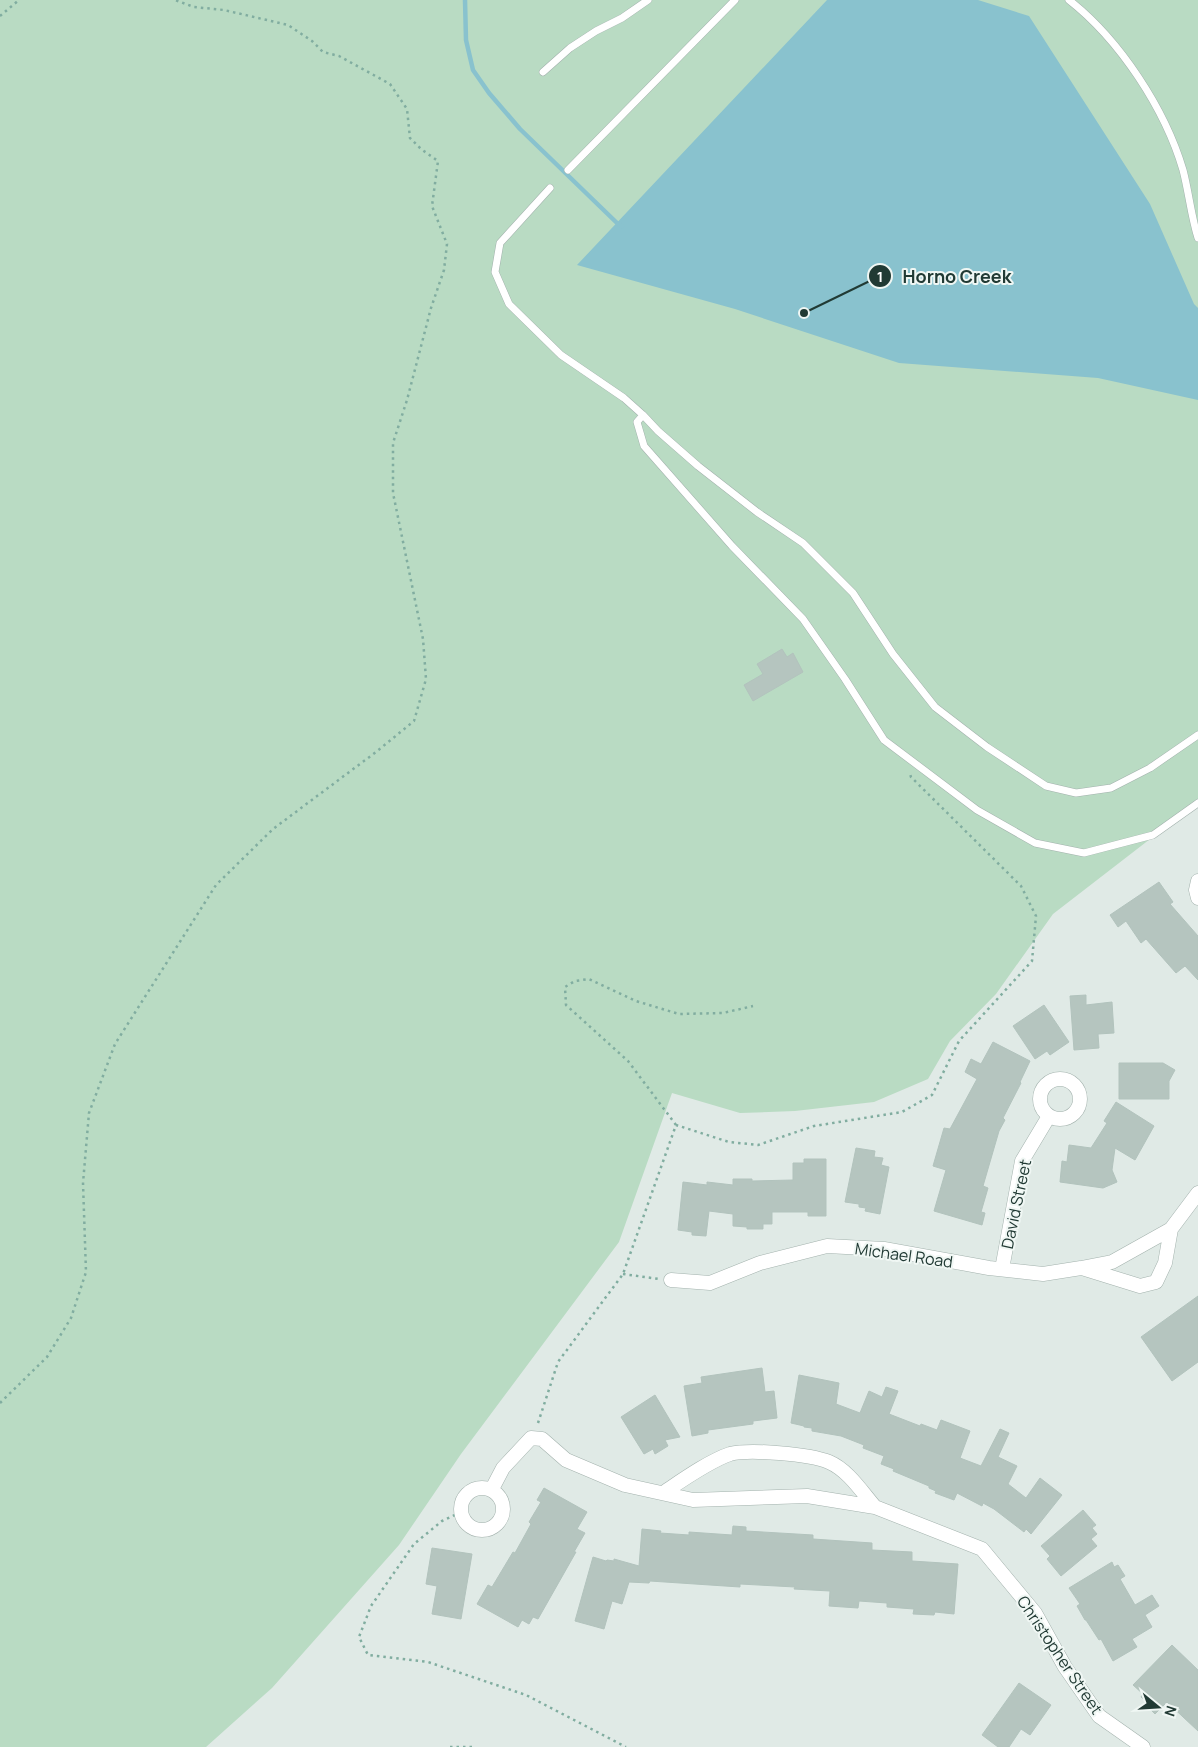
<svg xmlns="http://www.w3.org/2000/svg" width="1198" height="1747" viewBox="0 0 1198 1747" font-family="Manrope,sans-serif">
<rect width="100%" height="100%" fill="#e0eae6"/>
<!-- green -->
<path fill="#b9dbc3" d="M0,0h1198v802l-145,112 -57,80 -46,47 -22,38 -54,23 -79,9 -55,2 -68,-20 -53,149 -158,212 -62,91 -127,143 -66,59h-206z"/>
<!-- water -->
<path fill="#89c2ce" d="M827,0h151l51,16 121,188 44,100 4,4v92l-100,-22 -199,-15 -164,-54 -158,-44z"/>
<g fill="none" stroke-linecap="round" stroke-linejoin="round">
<!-- stream -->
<path stroke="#89c2ce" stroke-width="4.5" d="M465,0l1,40 7,30 16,23 31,36 97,94 5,3"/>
</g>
<!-- building -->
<path fill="#b5c5bf" stroke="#b2c3bd" d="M782,649l5,8 6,-4 10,19 -50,29 -9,-16 19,-11 -6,-10z
M1159,882l14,20 -3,2 28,32v44l-13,-14 -9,7 -30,-34 -5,4 -15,-22 -8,6 -8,-12z
M1086,995v10l26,-3 2,31 -16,1 1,14 -25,2 -4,-54z
M1044,1005l25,37 -19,13 -3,-4 -12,8 -22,-33z
M993,1042l37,19 -10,21 1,1 -18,35 2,2 -6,11 -16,55 5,2 -7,24 4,1 -3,12 -48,-14 12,-41 -13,-4 11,-38 6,1 27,-50 -12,-7 6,-13 10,5z
M1119,1063h44l12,7 -6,11v18h-50z
M1116,1102l38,24 -19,34 -20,-12 -3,22 5,12 -14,6 -43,-6 2,-21 5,1 2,-17 22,3 16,-25 -3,-2z
M856,1148l19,3 -1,6 9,1 -2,7 8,2 -9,47 -15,-3 1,-3 -7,-1v-3l-14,-2z
M804,1159h22v57h-18v-4h-36v12h-9v5h-16v-2l-14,-1v-12l-24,-3 -3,25 -14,-1v-3l-14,-2 5,-48 24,3v-3l26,3v-6h19v2l41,-1v-17h11z
M1198,1296v66l-26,19 -31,-44z
M762,1368l3,24 9,-1 3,27 -24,3v3l-45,6v3l-16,3 -8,-50 18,-3 -1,-6z
M799,1375l40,8 -3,21 24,9 9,-22 13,6 4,-10 12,4 -9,23 31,12 1,-2 16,6 4,-10 29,11 -10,27 21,8 19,-37 9,4 -11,24 19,9 -9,18 18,14 14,-20 22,17 -31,39 -5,-5 -2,3 -30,-23 -11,-6 -1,3 -25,-13 -3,7 -19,-7 1,-2 -7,-3v-2l-36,-15 1,-2 -13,-5 3,-8 -21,-8 1,-3 -23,-9 -29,-5v-3l-8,-1v-1l-13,-3z
M655,1395l25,42 -15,3 3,6 -13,8 -2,-5 -9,5 -23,-37z
M544,1488l43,24 -10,17 8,4 -11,19h2l-38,67 -5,-2 -4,7 -7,-4 -4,7 -41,-23 11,-19 4,2 21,-35 2,1 16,-29 -2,-2 12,-20 -4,-2z
M1083,1510l13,15 -4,3 5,6 -6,5 6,7 -36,30 -14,-17 3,-3 -9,-10z
M733,1526l13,1v4l67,4v4l59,4v7l40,2v9l46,3 -4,50 -19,-2 -1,3 -21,-1 1,-5 -27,-2v-4l-28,-2 -1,7 -29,-2 1,-15 -36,-2 1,-2 -55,-3v3l-90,-6 -1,2 -20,-1 -7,22 -10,-3 -8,28 -29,-8 18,-64 13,4 1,-1 7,1v-2l25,7 3,-37 19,2 -1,2 29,2v-3l43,3z
M432,1548l40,6 -11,65 -29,-5 5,-28 -11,-2z
M1112,1562l2,5 4,-2 7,11 -5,3 15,26 17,-10 7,11 -14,9 7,12 -20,12 5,8 -24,14 -12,-22 -2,1 -13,-20h-1l-8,-14 3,-2 -11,-16z
M1172,1645l26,25v61l-31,-29 -12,12 -11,-11 2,-2 -5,-4 2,-3 -10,-9z
M1019,1683l32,22 -21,30 -9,-6 -12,18h-11l-16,-12z"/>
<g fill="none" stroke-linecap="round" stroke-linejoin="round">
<!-- service casing -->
<g stroke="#a3b2ad" stroke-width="8">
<path id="service" d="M1069,0c51,40 96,109 114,170 6,23 8,46 15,68
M543,72l27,-24 26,-17 26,-13 26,-18
M568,170l167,-170
M550,188l-50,55 -5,29 14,32 52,51 63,43 19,17 -6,7 7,24 88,100 71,73 42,60 39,61 93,70 58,33 49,10 69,-18 45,-32
M643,415l15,16 40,35 59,46 46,31 50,50 40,61 42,53 52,40 59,39 30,7 35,-5 39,-20 48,-33"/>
</g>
<!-- minor casing -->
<g stroke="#a3b2ad" stroke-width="15">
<path id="minor" d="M1198,881l-2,9 2,8
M1040 1099a20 20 0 1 1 40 0a20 20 0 1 1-40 0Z
M1082,1268l58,18 16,-4 9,-19 6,-34
M1002,1269l20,-108 27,-45
M671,1280l39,3 50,-20 67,-17 57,3 105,19 54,6 38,-6 31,-6 59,-33 27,-36
M461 1509a21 21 0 1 1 42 0a21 21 0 1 1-42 0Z
M492,1489l11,-21 28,-30 11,1 24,21 59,25 68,15 114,-4 68,11 107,42 53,64 30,54 34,49 44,31
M663,1493c18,-12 46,-32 67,-39 19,-5 80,0 99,8 19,8 33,30 46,45"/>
</g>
<!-- path -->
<path stroke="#81ada0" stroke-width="2.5" stroke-dasharray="2.5 4" stroke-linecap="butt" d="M0,16l19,-16
M676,1125l-48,-64 -62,-56 -1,-18 10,-6 14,-2 47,22 43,13 44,-1 30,-7
M623,1274l36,5
M0,1403l47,-46 24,-39 15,-46 -3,-89 6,-70 26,-69 101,-159 57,-56 103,-77 38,-31 12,-42 -3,-40 -30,-146v-50l14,-43 24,-92 13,-38 3,-26 -15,-38 6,-45 -17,-12 -11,-11 -3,-29 -17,-25 -51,-28 -16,-4 -11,-11 -24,-16 -64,-15 -30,-3 -19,-7
M538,1423l20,-61 65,-88 53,-149 53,17 29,3 56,-19 88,-14 30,-17 27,-54 73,-80 4,-45 -15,-30 -110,-109 -1,-3
M461,1512l-19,9 -28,23 -43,62 -12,31 9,18 60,7 98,33 100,52
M450,1747h22"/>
<!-- service -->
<use href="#service" stroke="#fff" stroke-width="7"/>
<!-- minor -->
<use href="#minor" stroke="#fff" stroke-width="14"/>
</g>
<g text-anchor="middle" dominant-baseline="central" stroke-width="4" stroke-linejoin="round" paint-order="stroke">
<!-- street labels -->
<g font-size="16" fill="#213a34" stroke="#f0f7f4">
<text transform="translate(1016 1204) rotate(-78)">David Street</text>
<text transform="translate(904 1255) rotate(8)">Michael Road</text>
<text transform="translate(1060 1655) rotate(56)">Christopher Street</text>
</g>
</g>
<!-- callouts -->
<path fill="none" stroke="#213a34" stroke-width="2" d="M804 313L880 276"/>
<g fill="#213a34" stroke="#f0f7f4" stroke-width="2">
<circle cx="804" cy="313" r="5"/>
<circle cx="880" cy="276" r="12"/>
</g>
<g font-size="15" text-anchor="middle" font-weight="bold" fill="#fff">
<text x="880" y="282">1</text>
</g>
<g font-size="18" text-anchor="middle" font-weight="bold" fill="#213a34" stroke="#f0f7f4" stroke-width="4" stroke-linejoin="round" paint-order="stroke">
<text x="957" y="283">Horno Creek</text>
</g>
<!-- north arrow -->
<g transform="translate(1158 1707) rotate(108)" stroke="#f0f7f4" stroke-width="4" paint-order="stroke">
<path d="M0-4L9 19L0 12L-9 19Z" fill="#213a34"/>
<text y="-8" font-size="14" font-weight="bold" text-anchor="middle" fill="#213a34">N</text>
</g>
</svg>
